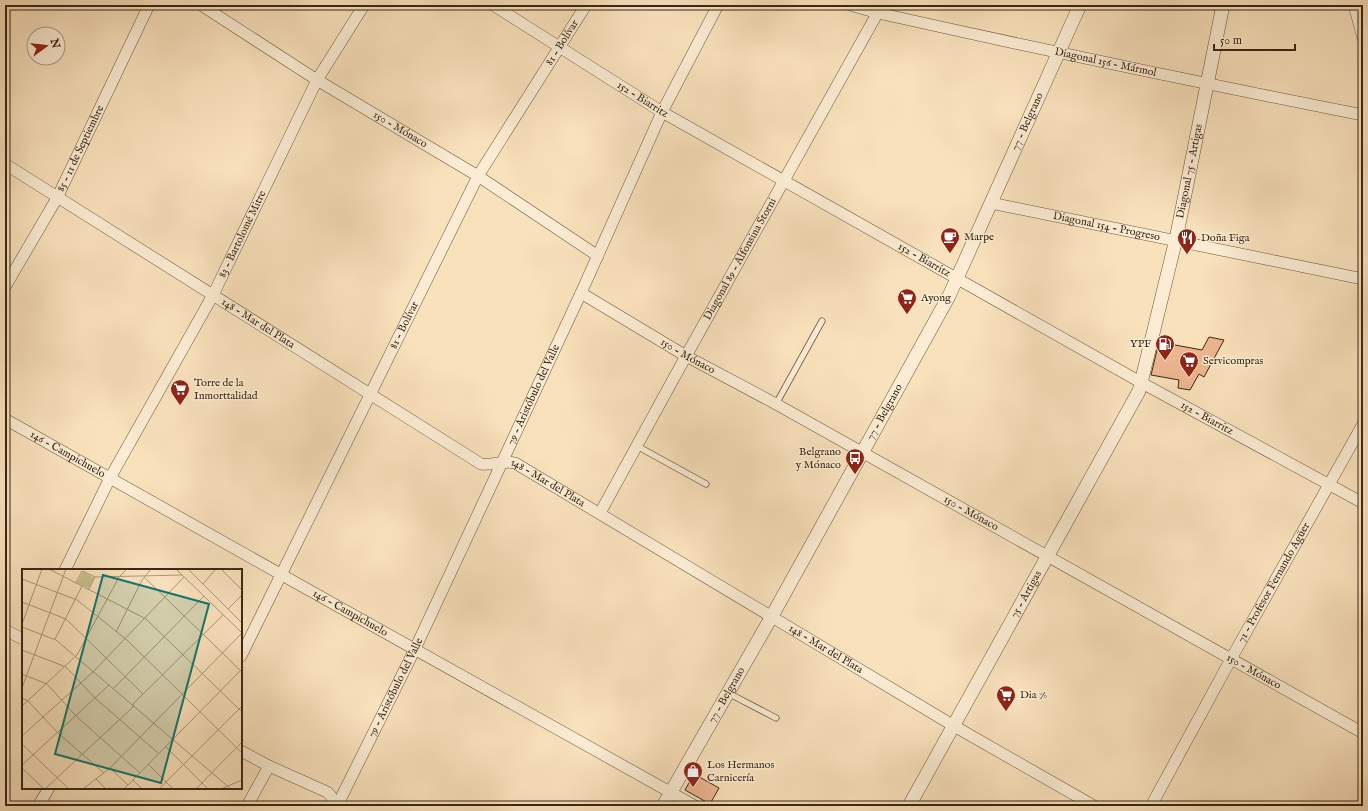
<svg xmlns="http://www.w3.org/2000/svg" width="1368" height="811" viewBox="0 0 1368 811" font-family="'IM FELL English',serif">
<rect width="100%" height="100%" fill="#f9e1bc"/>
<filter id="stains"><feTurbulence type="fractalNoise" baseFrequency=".005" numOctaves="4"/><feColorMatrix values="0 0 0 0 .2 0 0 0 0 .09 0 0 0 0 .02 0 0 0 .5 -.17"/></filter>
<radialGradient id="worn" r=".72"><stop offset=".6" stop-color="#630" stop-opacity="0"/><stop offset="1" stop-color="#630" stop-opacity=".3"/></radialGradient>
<!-- building -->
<path fill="#edb691" stroke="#392714" d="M1209,337l15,3 -20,37 -5,-3 -9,16 -12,-2 1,-8 -28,-5 8,-33 43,8z
M694,774l25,14 -9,16 -25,-14z"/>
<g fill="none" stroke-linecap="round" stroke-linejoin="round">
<!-- service casing -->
<g stroke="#69563e" stroke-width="7">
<path id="service" d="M776,404l46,-83
M637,446l69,38
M728,693l48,25"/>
</g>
<!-- minor casing -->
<g stroke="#69563e" stroke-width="12">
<g id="minor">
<path id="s1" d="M201,5l116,75 161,96 120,80"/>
<path id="s2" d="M493,5l169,107 480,271 221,120"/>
<path id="s3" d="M850,5l28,8c161,36 323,70 485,102"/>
<path d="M1354,5l9,33"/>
<path id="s4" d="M5,164l476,300c11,2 23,-4 34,-1l439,263 140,80"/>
<path id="s5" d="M991,203l372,76"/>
<path id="s6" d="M5,287l52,-89 92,-193"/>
<path id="s7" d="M581,293l105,63 90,48 587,329"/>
<path id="s8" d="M5,419l277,156 413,231"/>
<path id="s9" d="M600,513l86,-157 196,-351"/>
<path id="s10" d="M65,570l45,-92 103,-183 104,-215 47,-75"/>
<path d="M5,630l18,9"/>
<path id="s11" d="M241,656l237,-480 108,-171"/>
<path d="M241,751l28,15 58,26 4,4 5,10"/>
<path d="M38,806l11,-18"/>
<path d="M247,806l22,-40"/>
<path id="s12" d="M337,806l78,-157 166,-356 81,-181 56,-107"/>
<path id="s13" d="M1151,806l80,-147 132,-235"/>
</g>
</g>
<!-- tertiary casing -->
<g stroke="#69563e" stroke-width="14">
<g id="tertiary">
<path id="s14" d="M663,806l109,-190 177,-320 131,-291"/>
<path id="s15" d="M909,806l230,-415 37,-152 47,-234"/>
</g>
</g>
<!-- service -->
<use href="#service" stroke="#fbecd3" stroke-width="5.5"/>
<!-- minor -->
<use href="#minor" stroke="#fbecd3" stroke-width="11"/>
<!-- tertiary -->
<use href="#tertiary" stroke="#fbecd3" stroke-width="13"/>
</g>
<!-- icons -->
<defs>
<g id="cafe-pin" transform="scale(1)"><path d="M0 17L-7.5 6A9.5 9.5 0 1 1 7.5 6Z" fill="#8f2418" stroke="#fbecd3"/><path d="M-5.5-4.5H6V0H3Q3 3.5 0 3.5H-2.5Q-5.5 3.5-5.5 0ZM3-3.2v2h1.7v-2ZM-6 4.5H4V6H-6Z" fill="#fff"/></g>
<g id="restaurant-pin" transform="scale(1)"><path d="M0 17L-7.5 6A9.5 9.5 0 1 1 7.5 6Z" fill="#8f2418" stroke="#fbecd3"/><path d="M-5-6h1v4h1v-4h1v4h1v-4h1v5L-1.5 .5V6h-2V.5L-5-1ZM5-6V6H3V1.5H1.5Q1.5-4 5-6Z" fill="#fff"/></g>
<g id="supermarket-pin" transform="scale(1)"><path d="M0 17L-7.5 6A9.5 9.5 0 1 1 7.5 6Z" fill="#8f2418" stroke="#fbecd3"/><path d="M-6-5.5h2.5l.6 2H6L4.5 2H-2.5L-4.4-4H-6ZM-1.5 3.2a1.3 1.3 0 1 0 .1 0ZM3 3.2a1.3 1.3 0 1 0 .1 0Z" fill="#fff"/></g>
<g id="fuel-pin" transform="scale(1)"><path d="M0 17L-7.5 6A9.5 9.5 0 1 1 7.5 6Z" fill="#8f2418" stroke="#fbecd3"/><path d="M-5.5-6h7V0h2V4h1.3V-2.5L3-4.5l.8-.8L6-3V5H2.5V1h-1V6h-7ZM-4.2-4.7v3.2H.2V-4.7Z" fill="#fff"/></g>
<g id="bus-pin" transform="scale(1)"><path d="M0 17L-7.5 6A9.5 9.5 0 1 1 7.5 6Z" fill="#8f2418" stroke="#fbecd3"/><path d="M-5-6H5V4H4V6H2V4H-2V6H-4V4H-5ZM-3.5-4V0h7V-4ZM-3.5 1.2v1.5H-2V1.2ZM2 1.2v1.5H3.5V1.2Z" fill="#fff"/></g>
<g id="shop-pin" transform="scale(1)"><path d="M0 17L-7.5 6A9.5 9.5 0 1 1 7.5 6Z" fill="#8f2418" stroke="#fbecd3"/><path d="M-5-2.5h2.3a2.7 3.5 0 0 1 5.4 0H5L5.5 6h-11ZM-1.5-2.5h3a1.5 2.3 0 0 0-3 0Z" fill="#fff"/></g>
</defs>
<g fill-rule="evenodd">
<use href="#cafe-pin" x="950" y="237"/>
<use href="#restaurant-pin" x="1187" y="238"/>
<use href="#supermarket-pin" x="907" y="298"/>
<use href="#fuel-pin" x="1165" y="344"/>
<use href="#supermarket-pin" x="1189" y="361"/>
<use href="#supermarket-pin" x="180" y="389"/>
<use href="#bus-pin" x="855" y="458"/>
<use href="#supermarket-pin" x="1006" y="695"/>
<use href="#shop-pin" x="693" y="771"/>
</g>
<g text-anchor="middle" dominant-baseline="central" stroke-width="3" stroke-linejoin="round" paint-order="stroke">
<!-- street labels -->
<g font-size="11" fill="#392714" stroke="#fbecd3">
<text stroke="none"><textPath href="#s11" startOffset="693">81 - Bolívar</textPath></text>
<text stroke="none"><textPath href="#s3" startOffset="262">Diagonal 156 - Mármol</textPath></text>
<text stroke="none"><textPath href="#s2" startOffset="177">152 - Biarritz</textPath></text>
<text stroke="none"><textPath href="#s14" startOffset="776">77 - Belgrano</textPath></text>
<text stroke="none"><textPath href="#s1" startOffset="235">150 - Mónaco</textPath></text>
<text stroke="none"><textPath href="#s6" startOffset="158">85 - 11 de Septiembre</textPath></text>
<text stroke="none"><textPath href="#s15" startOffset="700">Diagonal 75 - Artigas</textPath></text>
<text stroke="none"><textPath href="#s5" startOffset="118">Diagonal 154 - Progreso</textPath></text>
<text stroke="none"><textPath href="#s10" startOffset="380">83 - Bartolomé Mitre</textPath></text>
<text stroke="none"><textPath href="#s9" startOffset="290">Diagonal 89 - Alfonsina Storni</textPath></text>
<text stroke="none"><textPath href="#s2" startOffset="501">152 - Biarritz</textPath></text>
<text stroke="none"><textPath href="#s4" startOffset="299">148 - Mar del Plata</textPath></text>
<text stroke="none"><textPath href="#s11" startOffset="369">81 - Bolívar</textPath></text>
<text stroke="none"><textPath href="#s7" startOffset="124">150 - Mónaco</textPath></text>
<text stroke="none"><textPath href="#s12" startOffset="456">79 - Aristóbulo del Valle</textPath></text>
<text stroke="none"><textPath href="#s14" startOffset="452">77 - Belgrano</textPath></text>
<text stroke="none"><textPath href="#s2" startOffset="825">152 - Biarritz</textPath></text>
<text stroke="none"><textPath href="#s8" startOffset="72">146 - Campichuelo</textPath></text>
<text stroke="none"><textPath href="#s4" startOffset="635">148 - Mar del Plata</textPath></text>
<text stroke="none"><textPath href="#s7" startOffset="448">150 - Mónaco</textPath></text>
<text stroke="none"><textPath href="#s13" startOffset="255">71 - Profesor Fernando Agüer</textPath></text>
<text stroke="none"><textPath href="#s15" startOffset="242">75 - Artigas</textPath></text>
<text stroke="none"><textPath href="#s8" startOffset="396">146 - Campichuelo</textPath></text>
<text stroke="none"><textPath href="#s4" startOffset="959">148 - Mar del Plata</textPath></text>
<text stroke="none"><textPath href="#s7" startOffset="772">150 - Mónaco</textPath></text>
<text stroke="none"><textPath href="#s12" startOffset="132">79 - Aristóbulo del Valle</textPath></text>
<text stroke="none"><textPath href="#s14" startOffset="128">77 - Belgrano</textPath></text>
</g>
<!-- poi labels -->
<g font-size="11" fill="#392714" stroke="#fbecd3" text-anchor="start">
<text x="964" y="237">Marpe</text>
<text x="1201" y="238">Doña Figa</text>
<text x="921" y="298">Ayong</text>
<text x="1151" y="344" text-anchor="end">YPF</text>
<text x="1203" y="361">Servicompras</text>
<text x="194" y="383">Torre de la<tspan x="194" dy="13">Inmorttalidad</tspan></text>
<text x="841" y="452" text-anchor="end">Belgrano<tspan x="841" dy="13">y Mónaco</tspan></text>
<text x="1020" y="695">Dia %</text>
<text x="707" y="765">Los Hermanos<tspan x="707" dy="13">Carnicería</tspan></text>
</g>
</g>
<!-- overview -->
<g transform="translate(22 569)">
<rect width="220" height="220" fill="#f9e1bc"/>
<path d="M61,3l11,6 -5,10 -12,-5z" fill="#c6c18b"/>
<path fill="none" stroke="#ac9779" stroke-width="1" d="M27,0l97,50 96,93M154,0l66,64M166,0l54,54M199,0l21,21M60,2l13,6 87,-2M122,8l98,95M0,10l55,21 50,40 115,113M54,14l6,-12M181,15l13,-15M67,20l6,-12M0,33l44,17 77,75M206,40l14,-14M0,55l20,-55M0,58l34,13 175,149M94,63l26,-52 9,-11M33,70l27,-53M0,81l44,17 29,31 63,55M0,105l25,10 29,32 64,57M0,119l44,-119M92,119l90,-92M0,129l6,3 30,32 46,40M0,137l55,-51 42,-78 8,-8M0,167l71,-64 91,-95M0,175l47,45M143,177l43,43M126,195l25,25M0,196l87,-80M0,199l22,21M88,199l18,17M74,210l10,10M111,211l9,9M23,220l87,-81 2,-5 89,-88M61,220l27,-21 132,-135M102,220l118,-120M137,220l83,-83M174,220l46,-47M199,220l21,-9"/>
<path fill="#0f766e" fill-opacity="0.15" stroke="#0f766e" stroke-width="2" d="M81,6l106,29 -48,179 -106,-29z"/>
<rect width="220" height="220" fill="none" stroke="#392714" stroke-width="2"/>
</g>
<!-- margin -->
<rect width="1368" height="811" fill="none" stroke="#f9e1bc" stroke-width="20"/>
<rect x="6" y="6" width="1356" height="799" fill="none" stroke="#392714" stroke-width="2"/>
<rect x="10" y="10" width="1348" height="791" fill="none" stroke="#392714"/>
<!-- north arrow -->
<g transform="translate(46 46) rotate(75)"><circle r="19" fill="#fbecd3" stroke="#ad9d87"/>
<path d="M0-3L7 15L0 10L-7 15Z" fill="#8f2418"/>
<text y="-6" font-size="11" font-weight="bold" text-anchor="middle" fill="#392714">N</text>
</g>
<!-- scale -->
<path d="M1214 44v6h81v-6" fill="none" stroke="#392714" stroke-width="2"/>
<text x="1220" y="44" font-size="12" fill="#392714" stroke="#fbecd3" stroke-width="3" paint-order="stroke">50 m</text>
<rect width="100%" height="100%" filter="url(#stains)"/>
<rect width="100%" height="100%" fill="url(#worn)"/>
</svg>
